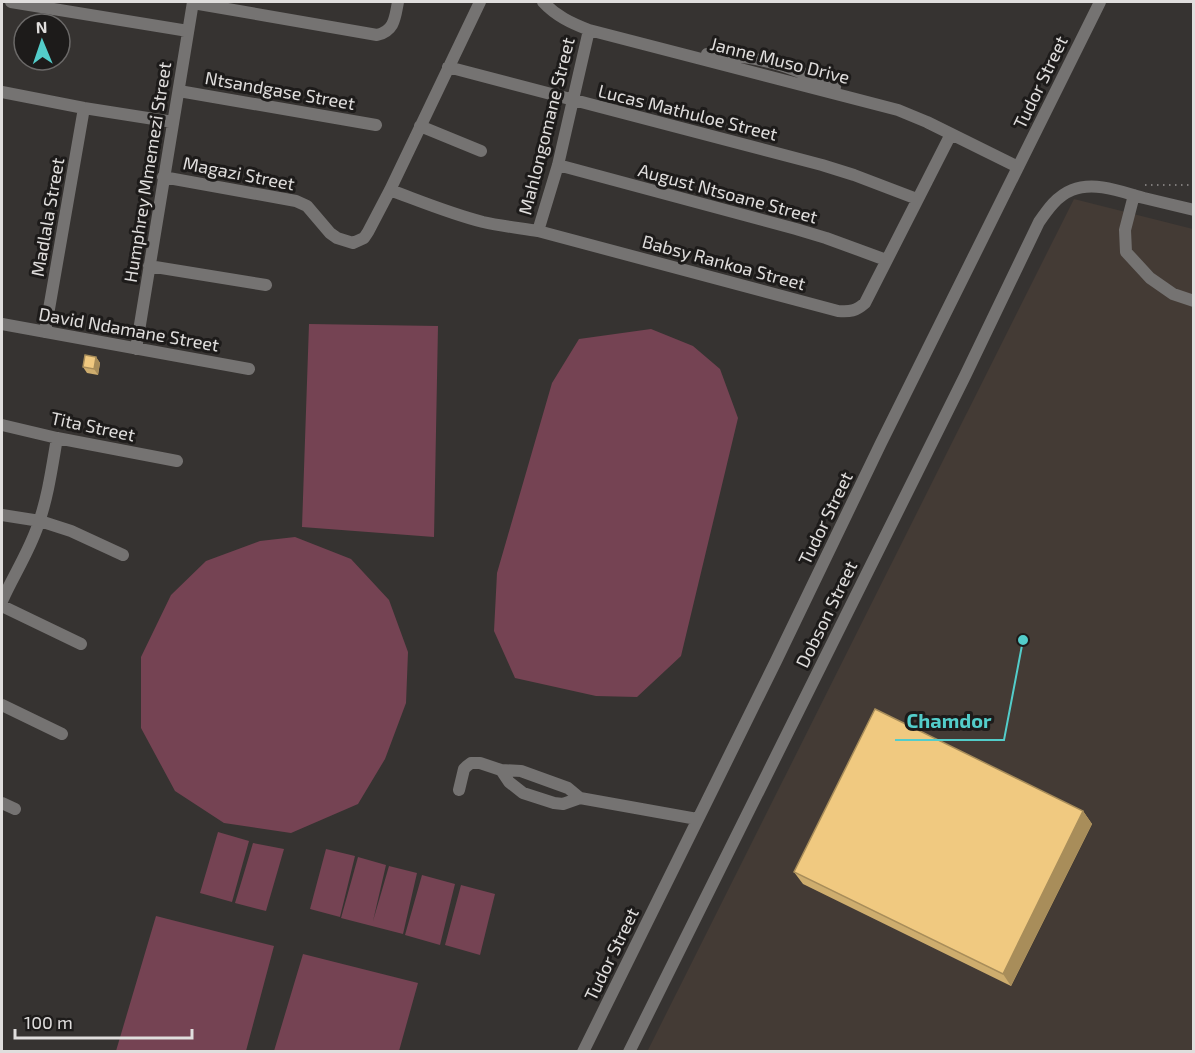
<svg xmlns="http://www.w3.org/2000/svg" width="1195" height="1053" viewBox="0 0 1195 1053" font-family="'Exo 2',sans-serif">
<rect width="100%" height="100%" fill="#363331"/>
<!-- built -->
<path fill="#443b35" d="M1074,199l119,30v822l-546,1z"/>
<!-- green -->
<path fill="#754353" d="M309,324l129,2 -4,211 -132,-10z
M651,329l42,17 27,23 18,49 -57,238 -44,41 -41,-1 -81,-18 -21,-47 3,-58 55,-190 27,-44z
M295,537l56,22 38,41 19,52 -2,51 -21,56 -27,45 -67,29 -67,-10 -49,-32 -34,-63v-71l30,-62 35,-34 54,-20z
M218,832l31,9 -17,61 -32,-9z
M253,843l31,6 -18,62 -31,-8z
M326,849l29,7 -15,61 -30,-8z
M358,857l28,8 -13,56 16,-55 28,7 -14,61 -62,-16z
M422,875l33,9 -15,61 -35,-10z
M461,885l34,9 -15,61 -35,-10z
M156,916l118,30 -28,105h-130z
M303,954l115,29 -19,68h-125z"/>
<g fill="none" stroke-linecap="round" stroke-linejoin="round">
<!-- path -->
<path stroke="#7d7a79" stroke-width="2" stroke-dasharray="1.5 4.5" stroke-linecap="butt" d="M1145,185h49"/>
<!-- minor -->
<path stroke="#757372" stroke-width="12" d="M11,2l177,29
M543,2c13,14 28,21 46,28l309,80 29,12 91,45
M193,3l184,32c18,-4 18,-18 21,-33
M707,54c19,2 38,2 57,7 24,5 48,16 71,26
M448,67l374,98 32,10 63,24
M179,91l197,34
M2,92l82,16 89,14
M420,126l61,25
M558,165l238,64 30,9 60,22
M163,177l133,24 11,5 23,27 7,5 16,5 11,-5 4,-6 22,-42 90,-188
M390,190c30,11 61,24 93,32 18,4 36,6 55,9l300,80c12,1 18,0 27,-8l86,-169
M1134,195l-9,35 1,22 24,26 23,16 21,7
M538,231l20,-66 31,-135
M149,266l117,19
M2,324l247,45
M45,332l39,-224
M136,349l57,-347
M2,425l55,13 120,23
M2,515l38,6 31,10 52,24
M2,601c11,-25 27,-49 36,-76 10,-28 14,-58 19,-87
M2,606l79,38
M2,705l60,29
M501,770l8,12 14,11 31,10 9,1 17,-6 117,21
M459,790l5,-21 3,-3 4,-3h9l21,7 20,1 47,17 12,10
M2,803l13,6
M583,1052l193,-391 105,-218 219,-441
M629,1052l336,-676 74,-154c9,-13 18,-26 33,-32 23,-9 50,2 72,8 17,4 33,8 50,12"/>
</g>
<!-- wall -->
<path fill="#cead6e" d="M96,357l4,6 -2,12 -11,-2 -4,-6z
M1083,811l9,13 -81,162 -208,-102 -9,-12z"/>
<!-- shaded-wall -->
<path fill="#a88d5a" d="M96,357l4,6 -2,12 -4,-6z
M1083,811l9,13 -81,162 -8,-12z"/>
<!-- building -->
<path fill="#f0c980" stroke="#a88d5a" stroke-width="1.5" d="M85,355l11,2 -2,12 -11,-2z
M875,709l208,102 -80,163 -209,-102z"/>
<g text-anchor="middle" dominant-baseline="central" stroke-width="6" stroke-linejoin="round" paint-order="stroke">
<!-- street labels -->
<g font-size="18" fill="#e0dedd" stroke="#1d1b1a">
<text transform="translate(780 60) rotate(14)">Janne Muso Drive</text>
<text transform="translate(1040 82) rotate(-64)">Tudor Street</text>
<text transform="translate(280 90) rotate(10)">Ntsandgase Street</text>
<text transform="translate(688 112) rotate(14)">Lucas Mathuloe Street</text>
<text transform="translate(546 126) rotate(-76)">Mahlongomane Street</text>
<text transform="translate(147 172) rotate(-81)">Humphrey Mmemezi Street</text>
<text transform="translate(239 173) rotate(11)">Magazi Street</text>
<text transform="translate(728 193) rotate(15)">August Ntsoane Street</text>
<text transform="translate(47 217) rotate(-80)">Madlala Street</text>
<text transform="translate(724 262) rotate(15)">Babsy Rankoa Street</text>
<text transform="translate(129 329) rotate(10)">David Ndamane Street</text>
<text transform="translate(93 426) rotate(12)">Tita Street</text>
<text transform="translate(825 518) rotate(-64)">Tudor Street</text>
<text transform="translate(826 614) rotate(-64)">Dobson Street</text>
<text transform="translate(611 954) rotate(-64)">Tudor Street</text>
</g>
</g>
<!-- callouts -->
<path fill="none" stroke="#53cdca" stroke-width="2" d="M1023 640L1004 740H895"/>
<circle fill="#53cdca" stroke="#1d1b1a" stroke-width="2" cx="1023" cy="640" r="6"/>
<g font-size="20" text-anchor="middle" font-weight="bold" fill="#53cdca" stroke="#1d1b1a" stroke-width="6" stroke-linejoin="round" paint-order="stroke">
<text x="949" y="728">Chamdor</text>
</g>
<!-- border -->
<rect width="1195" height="1053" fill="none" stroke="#e0dedd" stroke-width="6"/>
<!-- north arrow -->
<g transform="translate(42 42) rotate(358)"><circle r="28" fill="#1d1b1a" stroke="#6b6968" stroke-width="1.5"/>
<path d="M0-4.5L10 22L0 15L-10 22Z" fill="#53cdca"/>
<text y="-9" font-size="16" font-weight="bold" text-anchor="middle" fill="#e0dedd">N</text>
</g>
<!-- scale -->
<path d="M15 1029v9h177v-9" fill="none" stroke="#e0dedd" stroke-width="3"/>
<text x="24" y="1029" font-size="18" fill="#e0dedd" stroke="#1d1b1a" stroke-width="4.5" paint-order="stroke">100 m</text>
</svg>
